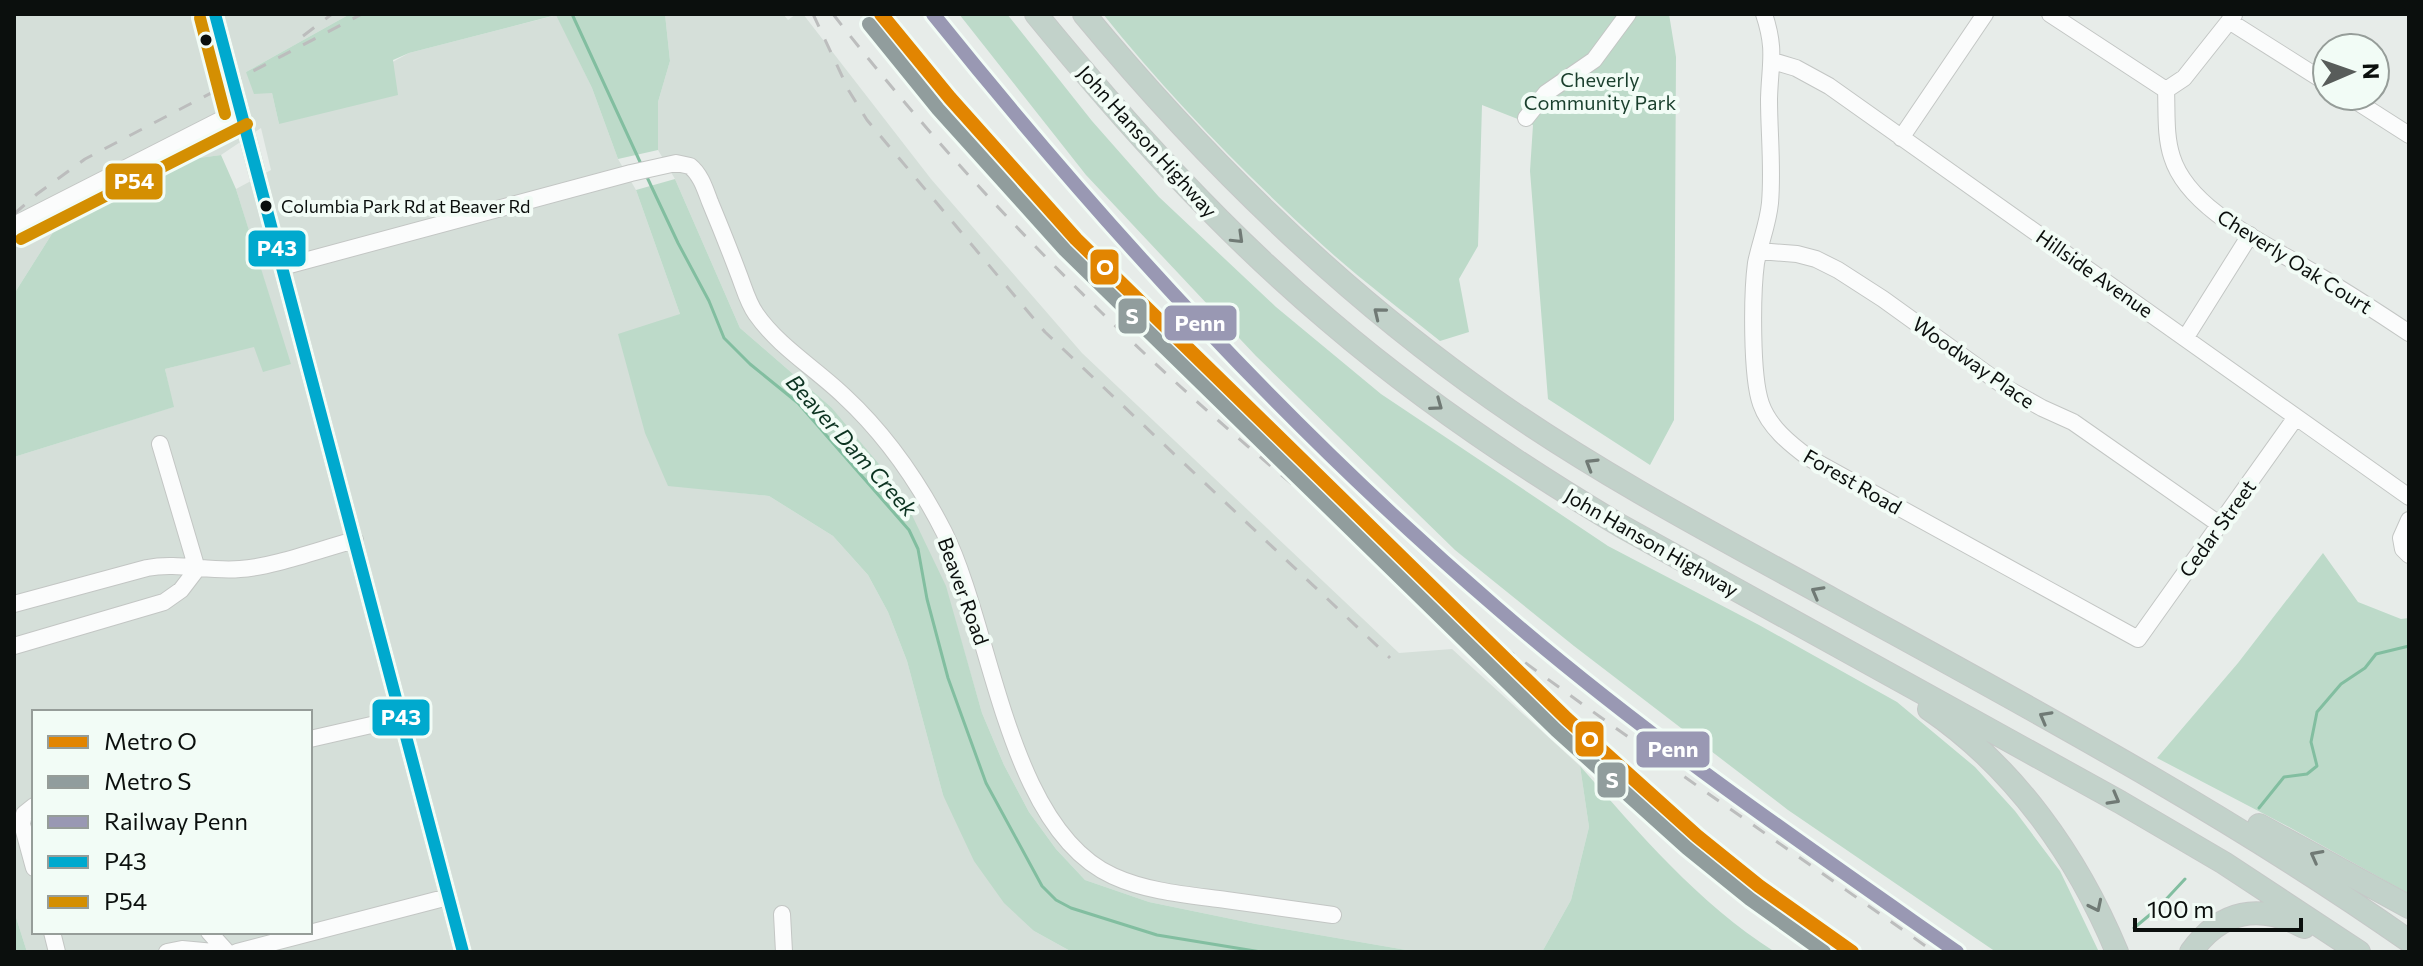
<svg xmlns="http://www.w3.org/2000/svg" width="2423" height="966" viewBox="0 0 2423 966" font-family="Commissioner,sans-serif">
<rect width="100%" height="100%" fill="#e7ece9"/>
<!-- built -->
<path fill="#d5dfd9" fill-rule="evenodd" d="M14,14h336l-104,58 26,21 7,31 130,-71 148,-38 35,73 26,71 18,31 44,124 -12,171 101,11 64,40 35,39 20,37 19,49 36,134 91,136 38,21h-1045l-13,-41v-454l159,-50 -8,-38 89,-23 36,18 -54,-175 35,-19 -10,-42 -40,27 -30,4 -136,70 -41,65zM34,712h276v220h-276z
M665,14h118l5,6 8,-6h7l128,165 151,174 317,300 53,-4 128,117 9,61 -18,73 -29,52h-124l-162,-28 -107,-22 -64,-22 -29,-31 -27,-37 -25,-47 -22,-52 -35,-121 -116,-185 -91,-79 -65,-149 -17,-29v-48l12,-41z"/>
<!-- green -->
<path fill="#bddac9" d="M350,14h315l5,47 -12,41v48l-40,9 -26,-71 -36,-73 -147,38 -16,7 5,35 -119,29 -7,-31 -18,1 -8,-22z
M959,14h48l85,107 67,76 117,110 105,87 227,152 151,79 138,77 78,65 40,44 45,60 39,81h-103l-208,-142 -214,-164 -119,-96 -199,-194 -170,-181z
M1103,14h566l7,43 -2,363 -24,45 -102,-66 -18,-228 3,-46 -51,-20 -4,141 -19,33 10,53 -29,9c-41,-33 -84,-65 -123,-101 -76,-70 -149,-145 -214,-226z
M221,155l15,34 55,175 -28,8 -9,-25 -89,22 9,38 -160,50v-163l41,-65 136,-70z
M675,179l65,149 91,79 68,81 47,98 36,127 22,52 25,47 27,37 29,31 64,22 107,22 162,28h-346l-38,-21 -30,-28 -30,-42 -31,-66 -36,-134 -19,-49 -20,-37 -35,-39 -64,-40 -101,-10 -23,-53 -27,-99 62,-20 -44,-124z
M2323,553l35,49 43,17 8,-1v276l-120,-67 -132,-69 81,-95z
M1580,766c59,67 118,137 195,186h-233l29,-52 18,-73z
M14,911l13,41h-13z"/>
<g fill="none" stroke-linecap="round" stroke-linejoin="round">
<!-- stream -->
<path stroke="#82bea0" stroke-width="3" d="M572,14l69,150
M646,175l32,68 31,58 15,37 26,26 48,39 111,127 9,19 9,50 21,79 38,105 56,103 14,14 15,8 86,27 104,17
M2259,808l25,-31 23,-3 10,-8 -6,-24 6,-30 24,-28 24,-16 11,-14 33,-8
M2134,928l24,-20 27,-29"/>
<!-- minor casing -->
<g stroke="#c3c6c4" stroke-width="18">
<path id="minor" d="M215,14l248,938
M1764,14c12,36 6,49 5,85 0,34 4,69 1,104 -2,21 -10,40 -14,60 -4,30 -5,113 5,141 8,23 29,40 48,54l329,181 158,-222
M2050,14l116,76
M2229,21l98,62
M1773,61l23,7 33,18 580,411
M2166,90c1,22 -1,46 6,67 17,55 99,89 144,117 32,19 63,39 93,59
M2166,90l18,-12 50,-63
M2348,96l61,39
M1526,118l20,-25 48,-33 34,-46
M1901,138l84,-124
M14,225l226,-115
M1759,251l38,3 19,5 22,11 45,29 125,90 34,19 31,14 146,102
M282,267l349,-94 45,-10 14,3c11,9 15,23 20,36 10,24 20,49 29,73 5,13 9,28 17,39 22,32 60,55 88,82 41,38 75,87 100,136 48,96 63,296 169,344 35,16 76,19 113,24 36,5 71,10 107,15
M2186,337l64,-102
M2409,520l-8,18 2,11 6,6
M14,604l133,-36c31,-6 62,4 93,1 33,-2 81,-20 115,-29
M14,646l150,-44 17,-12 16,-21 -37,-125
M310,739l92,-21
M34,806l-10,8 -2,10 12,44
M782,914l2,38
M52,932l5,20
M209,932l18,20
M167,952l15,-3 32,3
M237,952l211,-55"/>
</g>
<!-- highway casing -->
<g stroke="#c5c8c7" stroke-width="24">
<path id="highway" d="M1036,14c89,109 184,215 292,306 91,78 190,145 293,206l499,276 104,61 135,89
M1084,14c120,145 254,277 410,386 107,75 223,136 338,199 196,108 393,213 577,342
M1929,709c86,59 148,147 188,243
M2259,825l150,82
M2191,952c30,-42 68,-49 113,-25"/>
</g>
<!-- minor -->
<use href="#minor" stroke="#fbfcfc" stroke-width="16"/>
<!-- highway -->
<use href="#highway" stroke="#c2d2ca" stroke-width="22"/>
<!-- rail -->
<path stroke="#bcbdbd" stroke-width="3" stroke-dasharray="14 14" stroke-linecap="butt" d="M813,14l36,77 18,29 178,212 345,326
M833,14c162,209 353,389 560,552 42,33 86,64 130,95 135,99 274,194 411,291
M303,36l29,-22
M14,214l23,-20 48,-35 277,-145"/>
<!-- bus-1 casing -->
<g stroke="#f2fcf6" stroke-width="18">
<path id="bus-1" d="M215,14l248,938"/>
</g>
<!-- bus-2 casing -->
<g stroke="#f2fcf6" stroke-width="18">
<path id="bus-2" d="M200,18l25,96
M21,239l226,-115"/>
</g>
<!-- bus-1 -->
<use href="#bus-1" stroke="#00a9ce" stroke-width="12"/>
<!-- bus-2 -->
<use href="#bus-2" stroke="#d48f02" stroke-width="12"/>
<!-- rail-1 casing -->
<g stroke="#f2fcf6" stroke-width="20">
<path id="rail-1" d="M933,14c172,214 356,415 564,594 145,126 303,234 460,344"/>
</g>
<!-- rail-1 -->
<use href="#rail-1" stroke="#9998b3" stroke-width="14"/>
<!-- metro-1 casing -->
<g stroke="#f2fcf6" stroke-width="20">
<path id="metro-1" d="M881,14l69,84 126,141 491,480 130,117 62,50 93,66"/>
</g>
<!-- metro-2 casing -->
<g stroke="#f2fcf6" stroke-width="20">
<path id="metro-2" d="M869,24l69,85 127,141 491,480 131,118 63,51 74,53"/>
</g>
<!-- metro-1 -->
<use href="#metro-1" stroke="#e28501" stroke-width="14"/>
<!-- metro-2 -->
<use href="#metro-2" stroke="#919d9d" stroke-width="14"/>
</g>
<!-- one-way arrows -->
<defs><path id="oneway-chevron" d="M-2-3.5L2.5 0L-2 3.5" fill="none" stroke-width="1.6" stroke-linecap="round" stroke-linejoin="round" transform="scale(2)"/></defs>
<g stroke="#707a75">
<use href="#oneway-chevron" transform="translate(1238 238) rotate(44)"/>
<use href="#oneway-chevron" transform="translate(1379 313) rotate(-141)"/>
<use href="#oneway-chevron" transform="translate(1437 405) rotate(36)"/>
<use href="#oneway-chevron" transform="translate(1591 464) rotate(-149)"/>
<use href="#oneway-chevron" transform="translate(1817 592) rotate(-151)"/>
<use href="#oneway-chevron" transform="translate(2045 717) rotate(-151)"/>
<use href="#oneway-chevron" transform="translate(2114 799) rotate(29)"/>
<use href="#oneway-chevron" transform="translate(2316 856) rotate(-152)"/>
<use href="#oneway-chevron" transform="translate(2096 906) rotate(64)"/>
</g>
<!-- markers -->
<g fill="#0b0f0d" stroke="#f2fcf6" stroke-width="3">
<circle cx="206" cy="40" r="7"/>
<circle cx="266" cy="206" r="7"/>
</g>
<g text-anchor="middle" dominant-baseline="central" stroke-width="8" stroke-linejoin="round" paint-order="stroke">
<!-- bus labels -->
<g font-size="18" fill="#0b0f0d" stroke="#f2fcf6" text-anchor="start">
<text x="281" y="206">Columbia Park Rd at Beaver Rd</text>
</g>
<!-- park labels -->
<g font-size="20" fill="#1a3f2d" stroke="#f2fcf6">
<text x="1600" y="79">Cheverly<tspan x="1600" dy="23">Community Park</tspan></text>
</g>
<!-- street labels -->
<g font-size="20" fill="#0b0f0d" stroke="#f2fcf6">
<text transform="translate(1148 141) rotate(48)">John Hanson Highway</text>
<text transform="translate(2295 261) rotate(32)">Cheverly Oak Court</text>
<text transform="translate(2095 273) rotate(35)">Hillside Avenue</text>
<text transform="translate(1974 362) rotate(35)">Woodway Place</text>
<text transform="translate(1853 481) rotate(30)">Forest Road</text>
<text transform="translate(2217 528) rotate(-54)">Cedar Street</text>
<text transform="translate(1652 542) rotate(30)">John Hanson Highway</text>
<text transform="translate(964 591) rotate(70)">Beaver Road</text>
</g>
<!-- water labels -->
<g font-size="22" font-style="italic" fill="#0c3321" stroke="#f2fcf6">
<text transform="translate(852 445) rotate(48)">Beaver Dam Creek</text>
</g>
</g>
<g stroke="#f2fcf6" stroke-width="3">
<rect x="104" y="162" width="60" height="39" rx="8" fill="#d48f02"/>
<rect x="247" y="229" width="60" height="39" rx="8" fill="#00a9ce"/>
<rect x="1089" y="248" width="31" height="38" rx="8" fill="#e28501"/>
<rect x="1117" y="297" width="31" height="38" rx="8" fill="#919d9d"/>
<rect x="1163" y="304" width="75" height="38" rx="8" fill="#9998b3"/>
<rect x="371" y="698" width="60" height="39" rx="8" fill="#00a9ce"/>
<rect x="1574" y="720" width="31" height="38" rx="8" fill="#e28501"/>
<rect x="1635" y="730" width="76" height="39" rx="8" fill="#9998b3"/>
<rect x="1596" y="761" width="31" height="38" rx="8" fill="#919d9d"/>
</g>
<g font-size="22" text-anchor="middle" font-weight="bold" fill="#fff">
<text x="134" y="189">P54</text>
<text x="277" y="256">P43</text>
<text x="1105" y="275">O</text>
<text x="1132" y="324">S</text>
<text x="1200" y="331">Penn</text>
<text x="401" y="725">P43</text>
<text x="1590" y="747">O</text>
<text x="1673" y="757">Penn</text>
<text x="1612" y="788">S</text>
</g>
<!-- border -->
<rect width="2423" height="966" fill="none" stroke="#0b0f0d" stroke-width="32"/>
<!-- legend -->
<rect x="32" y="710" width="280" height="224" fill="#f2fcf6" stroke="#969d99" stroke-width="2"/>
<rect x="48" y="736" width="40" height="12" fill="#e28501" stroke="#969d99" stroke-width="2"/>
<text x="104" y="750" font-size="24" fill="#0b0f0d">Metro O</text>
<rect x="48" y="776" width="40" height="12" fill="#919d9d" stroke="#969d99" stroke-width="2"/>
<text x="104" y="790" font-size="24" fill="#0b0f0d">Metro S</text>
<rect x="48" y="816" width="40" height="12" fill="#9998b3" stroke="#969d99" stroke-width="2"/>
<text x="104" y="830" font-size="24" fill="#0b0f0d">Railway Penn</text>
<rect x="48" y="856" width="40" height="12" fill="#00a9ce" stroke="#969d99" stroke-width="2"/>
<text x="104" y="870" font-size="24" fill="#0b0f0d">P43</text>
<rect x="48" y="896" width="40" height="12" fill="#d48f02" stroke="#969d99" stroke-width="2"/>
<text x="104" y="910" font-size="24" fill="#0b0f0d">P54</text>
<!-- north arrow -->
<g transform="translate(2351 72) rotate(88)"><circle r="38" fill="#f2fcf6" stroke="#969d99" stroke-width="2"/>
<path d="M0-6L14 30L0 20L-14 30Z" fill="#585c5a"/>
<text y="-12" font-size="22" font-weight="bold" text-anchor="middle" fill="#0b0f0d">N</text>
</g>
<!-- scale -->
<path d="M2135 918v12h166v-12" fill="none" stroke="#0b0f0d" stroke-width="4"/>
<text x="2147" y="918" font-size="24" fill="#0b0f0d" stroke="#f2fcf6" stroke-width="6" paint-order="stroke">100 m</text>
</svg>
